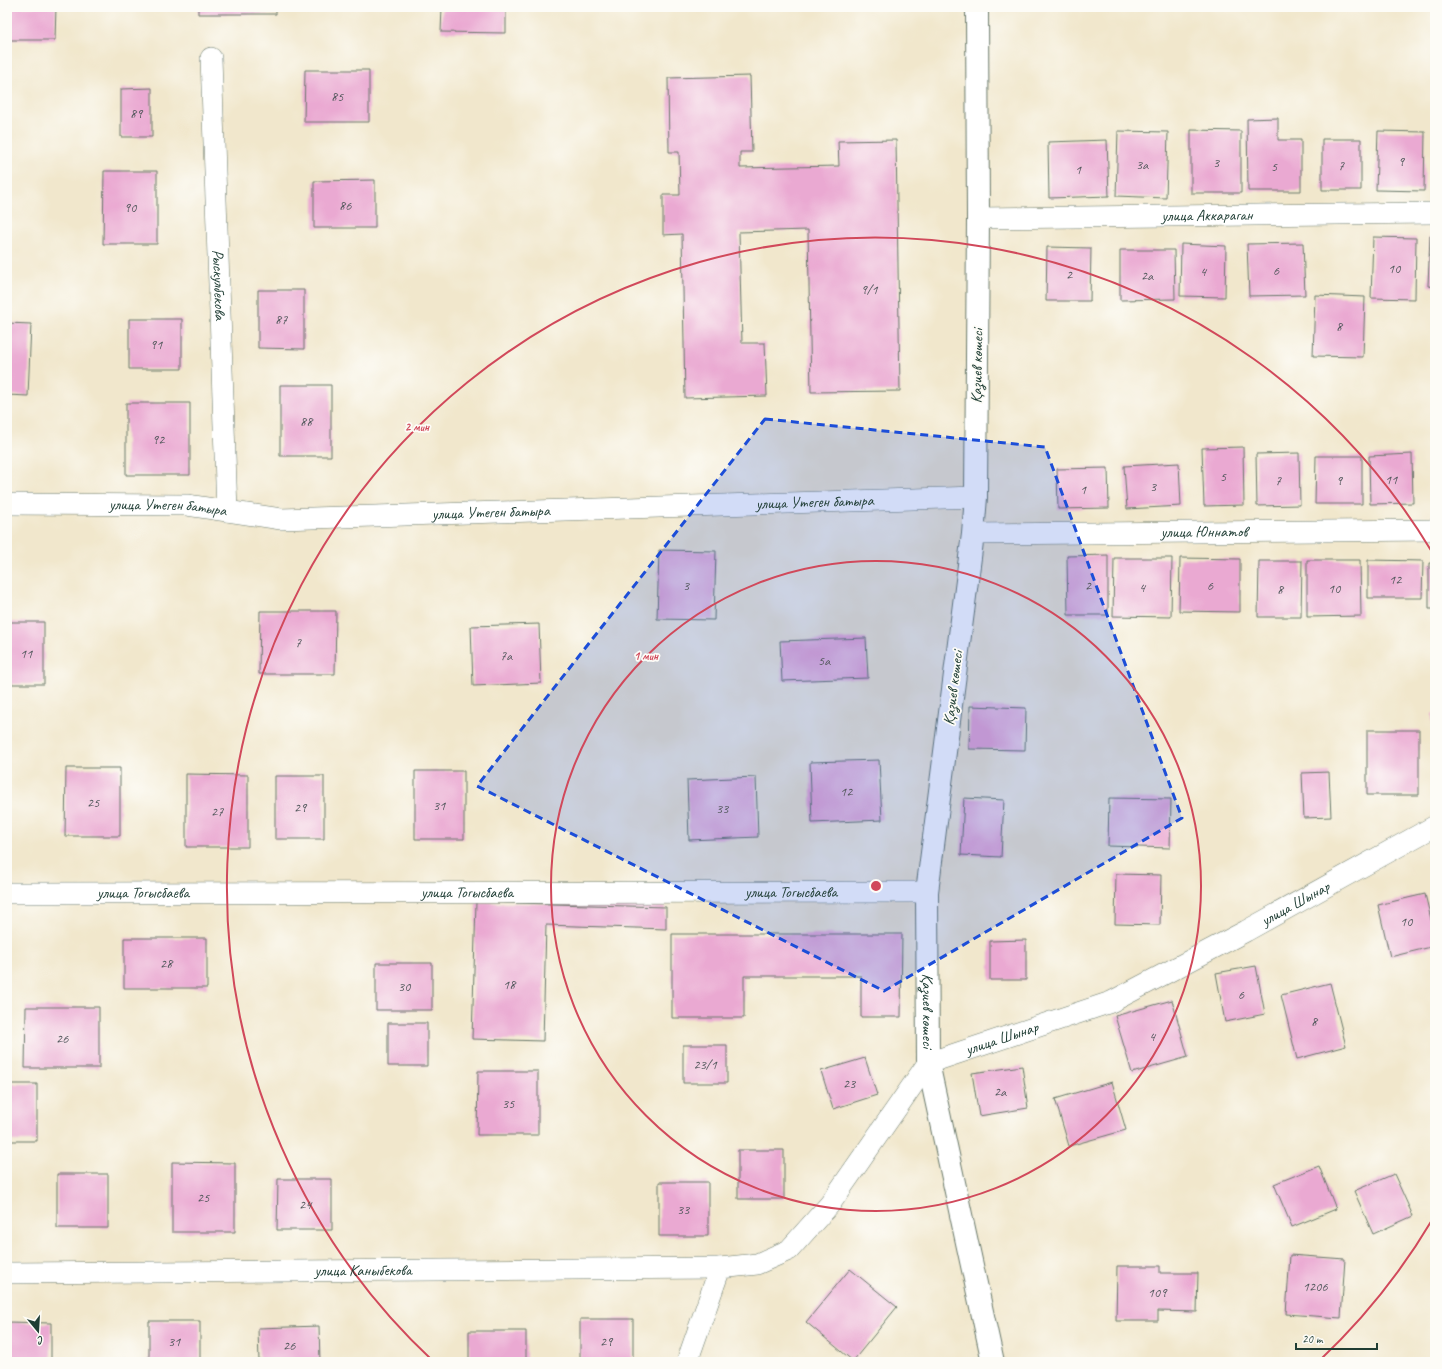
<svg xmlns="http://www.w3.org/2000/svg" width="1442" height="1369" viewBox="0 0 1442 1369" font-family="Caveat,sans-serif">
<rect width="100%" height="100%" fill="#fdfcf7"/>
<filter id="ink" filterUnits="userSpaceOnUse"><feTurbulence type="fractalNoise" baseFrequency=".025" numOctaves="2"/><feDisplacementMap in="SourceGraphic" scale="8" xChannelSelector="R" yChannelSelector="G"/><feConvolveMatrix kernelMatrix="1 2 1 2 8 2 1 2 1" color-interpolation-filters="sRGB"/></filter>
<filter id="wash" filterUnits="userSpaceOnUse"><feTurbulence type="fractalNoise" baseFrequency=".012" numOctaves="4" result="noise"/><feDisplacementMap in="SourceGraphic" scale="16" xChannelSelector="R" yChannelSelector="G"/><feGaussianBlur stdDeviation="0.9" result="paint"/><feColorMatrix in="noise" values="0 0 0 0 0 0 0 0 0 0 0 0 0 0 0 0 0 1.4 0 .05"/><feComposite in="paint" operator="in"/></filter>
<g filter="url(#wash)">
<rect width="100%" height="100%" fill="#f1e7cc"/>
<g id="blocks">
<!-- building -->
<path fill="#eaa9d2" d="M7,7h49l-1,33h-48z
M198,7h78v7h-78z
M442,7h64v26l-65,-1z
M305,70h64v52h-65z
M750,76l2,76h-12v16l99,-2 -1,-25 58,-1 4,251 -89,1 -3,-162 -69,2 3,111h23l2,53 -82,2 -3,-164 -19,1v-40h17l-1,-43h-10l-1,-74z
M152,88v49h-31v-48z
M1278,118v22h23v51h-53l-1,-72z
M1191,130l50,1v62h-50z
M1118,131l50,1 -2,66 -50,-2z
M1378,131l47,1 -1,59 -48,-1z
M1322,139h39v51h-39z
M1107,140l2,56 -60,2 -1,-56z
M104,171h53v73h-54z
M375,180v48h-61v-47z
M1430,236h5v51l-7,-1z
M1373,237l43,1 -1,61 -44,-1z
M1303,243l2,52 -56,1 -2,-52z
M1181,244l45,2 -1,51 -45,-1z
M1047,247l44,1 -1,53h-44z
M1120,250h54l1,49 -55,1z
M258,290h46v59l-46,-1z
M1315,295l50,2 -2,60 -50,-1z
M129,319h53v50h-53z
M7,323l24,1 -3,72 -21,-1z
M280,385h51v71h-51z
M126,403h64v72h-64z
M1243,447l1,58 -40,1 -2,-58z
M1299,453l1,52 -43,1 -1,-52z
M1412,454l1,49 -43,1 -1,-48z
M1316,456h46v48h-47z
M1179,463l2,43 -54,3 -3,-43z
M1108,468l1,40 -51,1 -1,-40z
M659,550l57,1 -2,69 -57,-1z
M1108,555v60h-40l-1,-59z
M1114,558h58l-1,59 -58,-1z
M1180,558l60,1v53l-61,-1z
M1307,560h53l1,56 -54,1z
M1368,560l55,1 -1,37h-54z
M1259,561h43l-1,56h-43z
M1429,563h6v46h-6z
M260,611h76l-1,63h-76z
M7,622h37v62h-37z
M539,624l2,59 -68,3 -2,-60z
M866,638l2,40 -86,3 -2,-40z
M970,706l56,2 -1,42 -56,-1z
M1435,713v42h-1l-2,-41z
M1367,730h52v65h-52z
M879,760l3,60 -70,3 -2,-61z
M66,768h54v68h-55z
M415,771h49v68h-49z
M1329,772l2,45 -27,1 -2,-45z
M186,774l62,1v72h-62z
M275,776h49v63h-49z
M756,777l2,60 -69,3 -2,-60z
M964,798l40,2 -3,57 -40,-2z
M1109,798l62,1 -1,49 -62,-2z
M1116,874l45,1 -1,50 -45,-1z
M1425,894l10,42v10l-45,11 -12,-52z
M476,902l190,5v22l-120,-4 -3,116 -71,-2z
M672,934h230l-1,83h-40v-41h-117v42h-72z
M124,938h83v50h-83z
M1026,940v40h-36v-39z
M376,963h56v47h-56z
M1256,966l9,48 -40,8 -9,-49z
M1330,983l16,63 -49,13 -16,-64z
M1172,1000l16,57 -56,16 -17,-57z
M26,1007h73v61h-74z
M388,1023h39v43h-39z
M683,1045h44v38h-44z
M865,1058l12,37 -44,14 -12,-38z
M1022,1066l6,42 -49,8 -7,-43z
M478,1071h60v64h-61z
M1112,1082l14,48 -57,16 -14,-47z
M7,1084h30v57h-30z
M738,1150h46v49h-46z
M172,1162l63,1v69h-63z
M1319,1166l17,43 -44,18 -18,-43z
M57,1174h51v54h-51z
M1394,1174l19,42 -40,18 -19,-43z
M278,1179h54v51h-55z
M659,1182h49v54h-49z
M1290,1255l55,4 -4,59 -55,-4z
M1117,1266h43v7h38l-1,39 -39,-1v10h-42z
M850,1269l47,38 -44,54 -47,-39z
M580,1319h53v43h-53z
M149,1321h51v41h-51z
M7,1322l44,1v39h-44z
M319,1326l1,36h-61l-1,-34z
M469,1331h57v31h-57z"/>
</g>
</g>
<g filter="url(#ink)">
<use href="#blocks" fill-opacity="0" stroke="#687869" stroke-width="1"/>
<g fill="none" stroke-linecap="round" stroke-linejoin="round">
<!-- minor casing -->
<g stroke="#687869" stroke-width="22">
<g id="minor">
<path id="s1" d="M211,58l16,453"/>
<path id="s2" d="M978,218l457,-5"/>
<path id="s3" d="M7,504l180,1 94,14 695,-22"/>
<path id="s4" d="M973,534l462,-4"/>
<path id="s5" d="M7,893l920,-1"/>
<path id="s6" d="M7,1273l713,-5"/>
<path id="s7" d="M687,1362l33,-94 37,-4 32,-14 41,-46 98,-141 183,-61 135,-71 189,-105"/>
</g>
</g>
<!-- tertiary casing -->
<g stroke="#687869" stroke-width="24">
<g id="tertiary">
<path id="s8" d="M977,7l1,211 -2,279 -3,37 -46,358 1,171 65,299"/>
</g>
</g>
<!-- minor -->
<use href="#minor" stroke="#fff" stroke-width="21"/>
<!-- tertiary -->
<use href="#tertiary" stroke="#fff" stroke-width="22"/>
</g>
</g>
<!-- marked area -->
<path fill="#1d4ed8" fill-opacity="0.2" stroke="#1d4ed8" stroke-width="3" stroke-dasharray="8 5" stroke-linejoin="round" d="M765,419l280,28 137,371 -298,173 -407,-205z"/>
<!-- distance rings -->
<g fill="none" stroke="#d1495b" stroke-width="2">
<circle cx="876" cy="886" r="325"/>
<path d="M1432 1220A649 649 0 0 1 1319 1361M433 1361A649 649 0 1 1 1432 552"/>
</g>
<g text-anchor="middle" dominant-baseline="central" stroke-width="3.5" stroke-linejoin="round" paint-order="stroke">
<!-- number labels -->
<g font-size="14" fill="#52585c">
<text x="337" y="96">85</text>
<text x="136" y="113">89</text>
<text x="1401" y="161">9</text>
<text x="1216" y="162">3</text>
<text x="1142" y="164">3а</text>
<text x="1341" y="165">7</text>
<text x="1274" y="166">5</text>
<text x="1078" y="169">1</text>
<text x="345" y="205">86</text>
<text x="130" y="207">90</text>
<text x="1394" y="268">10</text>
<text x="1276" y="270">6</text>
<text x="1203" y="271">4</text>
<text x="1069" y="274">2</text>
<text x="1147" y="275">2а</text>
<text x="869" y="289">9/1</text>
<text x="281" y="319">87</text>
<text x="1339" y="326">8</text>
<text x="156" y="344">91</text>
<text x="306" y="421">88</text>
<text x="158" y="439">92</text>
<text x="1223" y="476">5</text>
<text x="1391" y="479">11</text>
<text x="1278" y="480">7</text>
<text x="1339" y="480">9</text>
<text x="1153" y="486">3</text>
<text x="1083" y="489">1</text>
<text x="1395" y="579">12</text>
<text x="686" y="585">3</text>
<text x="1088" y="585">2</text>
<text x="1210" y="585">6</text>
<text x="1142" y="587">4</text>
<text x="1334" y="588">10</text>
<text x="1280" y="589">8</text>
<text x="298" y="642">7</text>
<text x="26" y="653">11</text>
<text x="506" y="655">7а</text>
<text x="824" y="660">5а</text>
<text x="846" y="791">12</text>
<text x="93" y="802">25</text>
<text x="439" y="805">31</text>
<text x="300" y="807">29</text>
<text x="722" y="808">33</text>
<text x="217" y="811">27</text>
<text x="1406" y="921">10</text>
<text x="166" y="963">28</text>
<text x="509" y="984">18</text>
<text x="404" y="986">30</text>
<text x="1241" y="994">6</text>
<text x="1314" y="1021">8</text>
<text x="1152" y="1036">4</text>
<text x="62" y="1038">26</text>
<text x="705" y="1064">23/1</text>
<text x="849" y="1083">23</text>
<text x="1000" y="1091">2а</text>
<text x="508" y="1103">35</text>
<text x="203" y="1197">25</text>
<text x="305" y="1204">24</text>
<text x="683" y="1209">33</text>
<text x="1315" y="1286">1206</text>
<text x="1157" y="1292">109</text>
<text x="174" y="1341">31</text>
<text x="606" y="1341">29</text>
<text x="289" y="1345">26</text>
</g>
<!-- street labels -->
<g font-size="16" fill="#1f3d34" stroke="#fdfcf7">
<text stroke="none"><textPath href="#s2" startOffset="229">улица Аккараган</textPath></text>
<text stroke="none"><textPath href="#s1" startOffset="227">Рыскулбекова</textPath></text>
<text transform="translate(977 366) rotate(-89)">Қазиев көшесі</text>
<text stroke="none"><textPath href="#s3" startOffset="809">улица Утеген батыра</textPath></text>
<text stroke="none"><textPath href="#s3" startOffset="161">улица Утеген батыра</textPath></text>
<text stroke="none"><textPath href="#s3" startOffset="485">улица Утеген батыра</textPath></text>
<text stroke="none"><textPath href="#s4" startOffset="231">улица Юннатов</textPath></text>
<text transform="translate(953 688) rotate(-83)">Қазиев көшесі</text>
<text stroke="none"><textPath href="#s5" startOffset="460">улица Тогысбаева</textPath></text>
<text stroke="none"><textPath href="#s5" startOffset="784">улица Тогысбаева</textPath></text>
<text stroke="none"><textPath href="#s5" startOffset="136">улица Тогысбаева</textPath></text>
<text stroke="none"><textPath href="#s7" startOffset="807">улица Шынар</textPath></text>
<text stroke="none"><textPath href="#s8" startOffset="1007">Қазиев көшесі</textPath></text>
<text stroke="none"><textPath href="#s7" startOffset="483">улица Шынар</textPath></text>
<text stroke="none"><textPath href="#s6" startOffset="356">улица Каныбекова</textPath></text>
</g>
</g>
<circle cx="876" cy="886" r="6" fill="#d1495b" stroke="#fdfcf7" stroke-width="2"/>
<g font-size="12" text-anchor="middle" font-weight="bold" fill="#d1495b" stroke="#fdfcf7" stroke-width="3.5" stroke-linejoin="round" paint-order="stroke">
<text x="417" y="431">2 мин</text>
<text x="646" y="660">1 мин</text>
</g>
<!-- margin -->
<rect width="1442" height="1369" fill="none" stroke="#fdfcf7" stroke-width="24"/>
<!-- north arrow -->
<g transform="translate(38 1331) rotate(162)" stroke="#fdfcf7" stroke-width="3" paint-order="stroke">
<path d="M0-3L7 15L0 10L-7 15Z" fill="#1f3d34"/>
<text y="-6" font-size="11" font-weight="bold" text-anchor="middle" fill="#1f3d34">С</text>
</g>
<!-- scale -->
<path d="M1296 1343v6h81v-6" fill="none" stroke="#1f3d34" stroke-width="2"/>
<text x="1302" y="1343" font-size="12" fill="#1f3d34" stroke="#fdfcf7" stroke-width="3" paint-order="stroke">20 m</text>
</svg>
